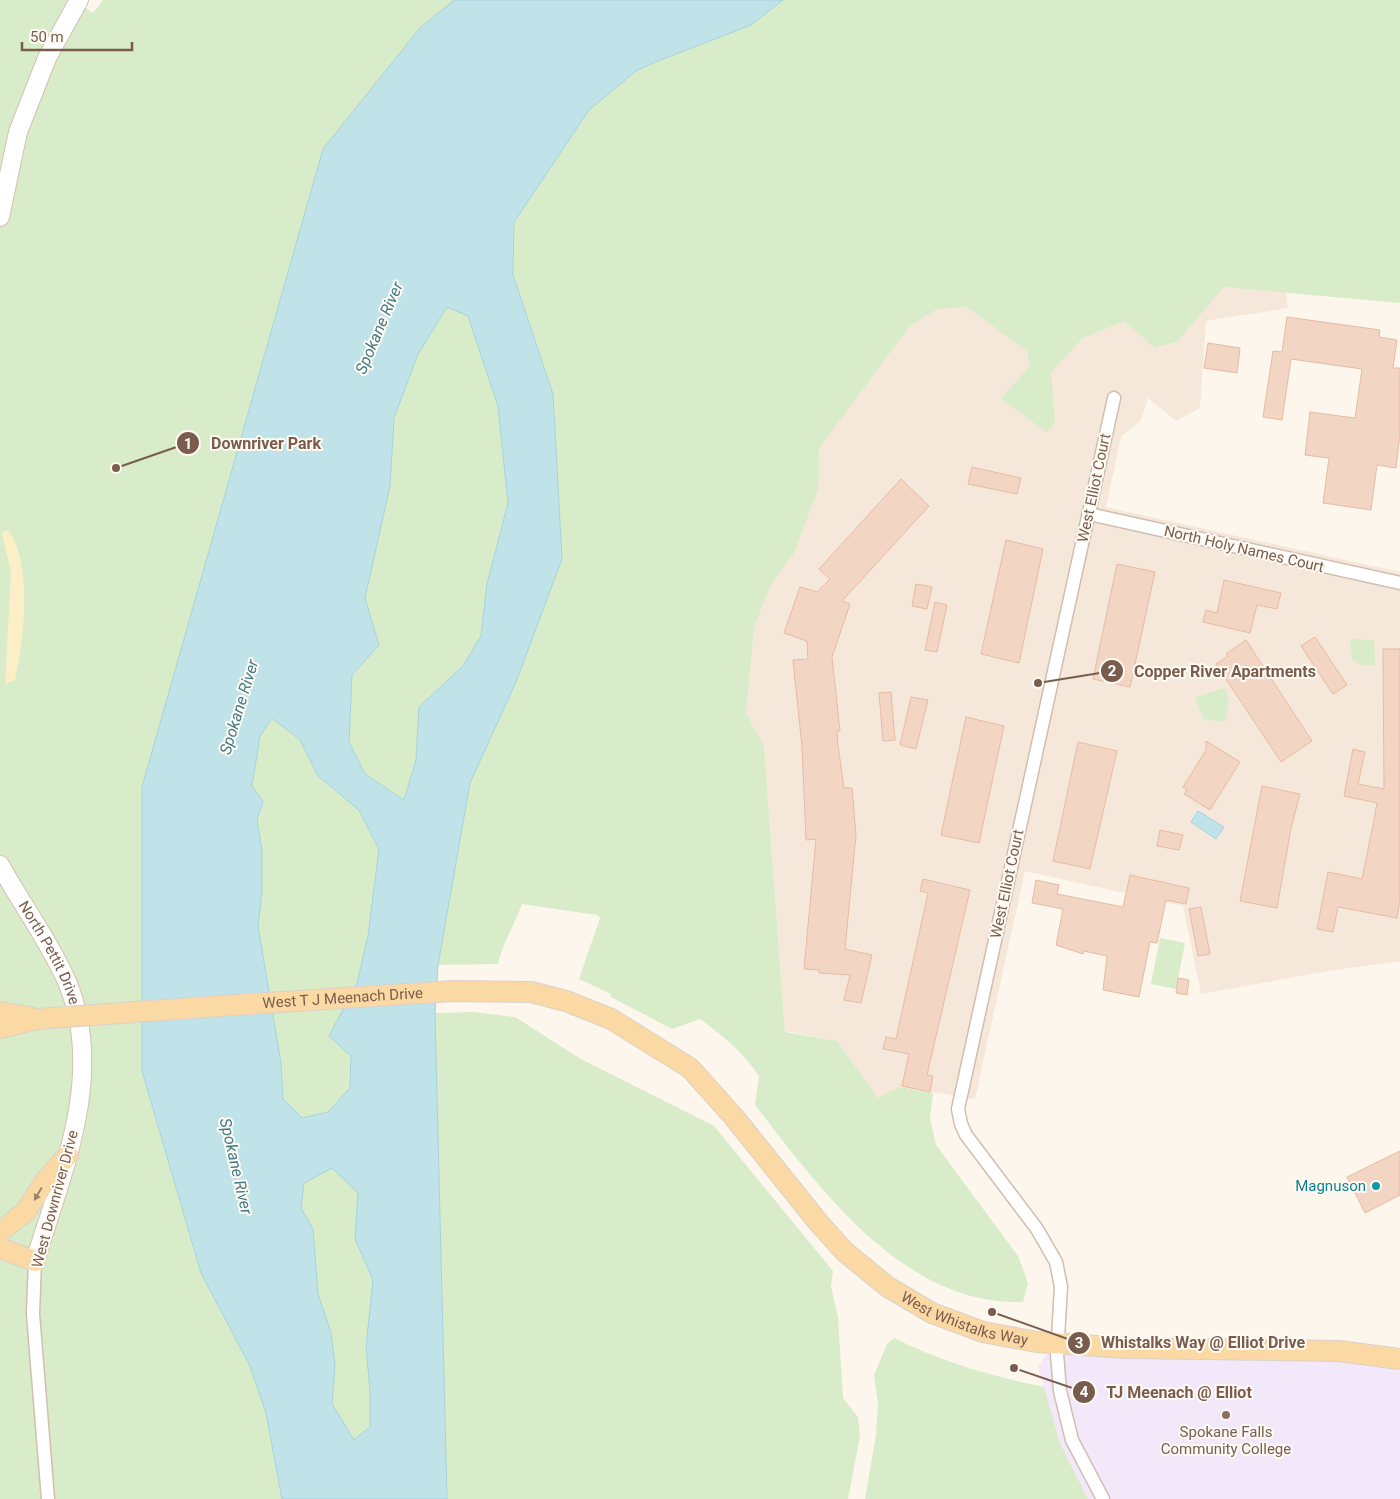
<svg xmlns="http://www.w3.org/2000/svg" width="1400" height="1499" viewBox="0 0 1400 1499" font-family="Roboto,sans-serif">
<rect width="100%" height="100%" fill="#fdf6ec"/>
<!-- residential -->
<path fill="#f5e8da" d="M1279,218l9,90 -82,13 -6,87 -24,13 -28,-23 -7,22 -20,17 -15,70 294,65v389l-72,10 -127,23 -18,-88 -158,-35 -50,228 -76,-12 -21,12 -41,-58 -52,-10 -21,-285 -60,-108 158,-319z"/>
<!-- education -->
<path fill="#f3e8fa" d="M1049,1350l351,9v140h-312l-28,-56 -22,-76z"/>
<!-- green -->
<path fill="#d8ecc9" d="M0,0h75l18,13 10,-13h351l-34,28 -278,759v284l59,202 49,93 16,47 16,86h-282z
M783,0h617v303l-176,-16 -46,54 -23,7 -31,-27 -41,17 -32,34 4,50 -8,11 -46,-35 29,-32 -3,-15 -60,-44 -30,2 -27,17 -91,122 -1,41 -24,64 -23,31 -17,43 -8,86 18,33 21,286 52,9 41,57 21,-11 34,6 -3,26 6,26 82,111 10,27 -5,19c-119,4 -203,-113 -268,-197l4,-29c-17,-25 -35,-39 -59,-57l-28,10 -61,-32v-3l-32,-15 21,-61 -3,-3 -75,-11c-7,20 -19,38 -24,60l-60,1 32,-182 46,-101 46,-123 -9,-165 -40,-119 1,-53 75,-112 47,-39 22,-10 93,-36z
M447,307l21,8 30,91 10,97 -21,81 -6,52 -18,30 -44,41 -3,53 -12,40 -39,-26 -16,-32 3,-67 27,-30 -14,-47 25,-112 4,-68 24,-64z
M1353,639l21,1 1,25h-14l-9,-6 -2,-18z
M1225,688l4,13 -4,20 -21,-1 -9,-23z
M272,718l28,22 18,36 41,34 20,39 -11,87 -11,47 -27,53 21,20 -1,32 -22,25 -26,5 -19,-19 -2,-36 -23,-137 4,-35v-40l-5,-31 6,-19 -11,-15 8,-50z
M1160,938l25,5 -9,46 -25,-5z
M473,1012l42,5 66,42 133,67 119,145 -2,16 7,30 5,81 15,19 2,19 -12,63h-401l-12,-486z
M332,1168l26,25 -3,46 18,41 -3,147 -16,13 -22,-36 3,-39 -4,-32 -13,-39 -3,-32 -14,-54 3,-25z
M894,1338c48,24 97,38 150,49l16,56 28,56h-223l11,-64 2,-31 -4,-29 13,-31z"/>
<!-- sand -->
<path fill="#fcefc7" d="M8,530c25,32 16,113 7,150l-10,4 6,-111 -9,-40z"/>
<!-- water -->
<path fill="#bfe3e8" stroke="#a5d3da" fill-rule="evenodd" d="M454,0h329l-32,25 -93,36 -22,10 -47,39 -75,112 -1,53 40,119 9,165 -46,123 -46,101 -32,182 -3,48 12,486h-165l-16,-86 -16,-47 -49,-93 -59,-202v-284l181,-638 97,-121zM447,307l21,9 30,90 10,97 -21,81 -6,52 -18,30 -44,41 -3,53 -12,40 -39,-26 -16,-32 3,-67 27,-30 -14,-47 25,-112 4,-68 24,-64zM272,718l28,22 18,36 41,34 20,39 -11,87 -11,47 -28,53 22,20 -1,32 -22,24 -26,6 -19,-19 -2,-36 -23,-137 4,-35v-40l-5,-31 6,-19 -11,-15 8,-50zM332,1168l26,25 -3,46 18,41 -7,67 4,43v37l-16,13 -22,-36 3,-39 -4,-32 -13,-39 -5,-65 -12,-21 3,-25z
M1198,811l26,16 -8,12 -25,-17z"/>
<!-- building -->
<path fill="#f3d5c3" stroke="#e6bba3" d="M1287,317l93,13 -1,7 18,3 -4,28h7v67l-4,33 -19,-3 -6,45 -48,-7 6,-45 -24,-3 5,-43 45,6 7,-49 -71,-10 -9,61 -19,-3 10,-66 9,1z
M1208,343l32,5 -3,25 -33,-5z
M972,467l49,11 -4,16 -49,-10z
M901,479l28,27 -87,95 8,3 -18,53 8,74h-3l1,14 6,43h8l4,47 -11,114 27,6 -11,48 -17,-3 6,-25 -31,-2v-3l-15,-1 12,-130 -10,1 -4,-93 -9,-87 15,-1 -1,-18 -23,-8 16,-46 17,5 13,-13 -11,-10z
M1006,540l37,9 -24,114 -38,-9z
M1117,564l38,8 -25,115 -37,-8z
M1224,580l57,13 -4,16 -20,-4 -7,28 -47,-11 3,-12 11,3z
M916,584l16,3 -5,22 -15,-3z
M935,602l12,3 -10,47 -12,-2z
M1315,637l32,48 -14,9 -32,-48z
M1246,640l66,101 -31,21 -65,-98 12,-8 -2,-2z
M1383,649h17v251l-3,18 -59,-11 -5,25 -16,-3 11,-57 34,7 11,-54 4,-22 -33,-7 9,-47 12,3 -7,32 26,5z
M891,692l4,48 -12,1 -4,-48z
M911,697l17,3 -12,49 -16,-4z
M966,717l38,9 -25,117 -38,-8z
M1206,741l34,21 -30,48 -26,-16 3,-4 -4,-3 23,-37z
M1078,742l39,9 -27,118 -37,-8z
M1262,786l38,8 -9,34 -14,80 -37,-7z
M1160,830l23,5 -4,15 -22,-4z
M1130,875l59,13 -3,16 -20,-4 -9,43 -7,-1 -11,55 -36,-7 4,-34 -23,-5 -1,3 -27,-9 7,-36 -31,-6 4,-23 23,5 -2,9 66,13z
M923,879l47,11 -43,185 6,1 -3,16 -28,-6 7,-32 -26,-5 3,-12 10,2 32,-146 -8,-2z
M1201,907l9,47 -12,2 -9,-47z
M1178,978l11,2 -2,15 -11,-2z
M1400,1151v44l-35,18 -18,-36z"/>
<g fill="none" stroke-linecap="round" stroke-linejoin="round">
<!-- street casing -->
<g stroke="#d1beb0" stroke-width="15">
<path id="street" d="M1089,514l311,69
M35,1261l-2,53 15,185
M1103,1499l-31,-59 -12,-49 -3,-37 4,-67 -5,-25 -19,-33 -71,-94 -5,-11 -3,-15 156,-711"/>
</g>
<!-- secondary casing -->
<g stroke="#d6c0b0" stroke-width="20">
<g id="secondary">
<path d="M0,217l18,-85 29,-74 32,-58"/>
<path id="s1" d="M0,865c21,38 51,79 68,119 37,91 -6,189 -33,277"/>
</g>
</g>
<!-- primary casing -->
<g stroke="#dad1cd" stroke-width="22">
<g id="primary">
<path id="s2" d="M219,1006l234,-15 78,1 35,9 45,18 79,49 43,48 85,106 27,30 43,35 44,26 51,19 54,10 89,6 213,3 61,8"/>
<path d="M0,1012l30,5"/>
<path d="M0,1028l37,-9"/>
<path d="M0,1232l26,-21 20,-31 22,-25"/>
<path d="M0,1248l35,13"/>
</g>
</g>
<!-- street -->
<use href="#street" stroke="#fff" stroke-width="12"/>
<!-- secondary -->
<use href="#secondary" stroke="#fff" stroke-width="18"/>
<!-- primary -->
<use href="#primary" stroke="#fbd9a5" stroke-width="20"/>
<!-- primary-bridge casing -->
<g stroke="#dad1cd" stroke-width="22" stroke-linecap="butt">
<path id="primary-bridge" d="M37,1019l182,-13"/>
</g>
<!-- primary-bridge -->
<use href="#primary-bridge" stroke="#fbd9a5" stroke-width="20"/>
</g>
<!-- one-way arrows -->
<defs><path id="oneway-solid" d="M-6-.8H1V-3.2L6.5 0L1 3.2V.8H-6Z" transform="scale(1.25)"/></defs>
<use fill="#a18267" href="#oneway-solid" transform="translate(38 1194) rotate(120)"/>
<!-- markers -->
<circle fill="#0f9aa8" stroke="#fffaf3" stroke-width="2" cx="1376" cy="1186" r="5"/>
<circle fill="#8d6e63" stroke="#fffaf3" stroke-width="2" cx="1226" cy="1415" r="5"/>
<g text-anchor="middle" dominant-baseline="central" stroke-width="4" stroke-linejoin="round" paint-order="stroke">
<!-- street labels -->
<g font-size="15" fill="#7a5c4d" stroke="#fffaf3">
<text transform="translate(1094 488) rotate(-78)">West Elliot Court</text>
<text transform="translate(1244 549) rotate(13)">North Holy Names Court</text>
<text transform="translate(1007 884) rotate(-78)">West Elliot Court</text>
<text stroke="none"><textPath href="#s1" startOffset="101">North Pettit Drive</textPath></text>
<text stroke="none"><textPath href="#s2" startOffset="124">West T J Meenach Drive</textPath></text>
<text transform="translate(55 1199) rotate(-75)">West Downriver Drive</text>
<text stroke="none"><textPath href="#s2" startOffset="870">West Whistalks Way</textPath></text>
</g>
<!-- culture labels -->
<g font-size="15" fill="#0d838f" stroke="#fffaf3" text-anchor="end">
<text x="1366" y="1186">Magnuson</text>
</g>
<!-- education labels -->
<g font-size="15" fill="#785e54" stroke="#fffaf3">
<text x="1226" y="1432">Spokane Falls<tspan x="1226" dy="17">Community College</tspan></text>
</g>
<!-- water labels -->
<g font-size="16" font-style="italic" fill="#437c86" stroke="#fffaf3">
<text transform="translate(379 328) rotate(-67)">Spokane River</text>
<text transform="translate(239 707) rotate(-73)">Spokane River</text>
<text transform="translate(236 1166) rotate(77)">Spokane River</text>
</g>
</g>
<!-- callouts -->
<path fill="none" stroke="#7a5c4d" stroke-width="2" d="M116 468L188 443M1038 683L1112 671M992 1312L1079 1343M1014 1368L1084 1392"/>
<g fill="#7a5c4d" stroke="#fffaf3" stroke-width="2">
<circle cx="116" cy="468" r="5"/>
<circle cx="1038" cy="683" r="5"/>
<circle cx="992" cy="1312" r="5"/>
<circle cx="1014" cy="1368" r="5"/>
<circle cx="188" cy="443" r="12"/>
<circle cx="1112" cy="671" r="12"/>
<circle cx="1079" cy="1343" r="12"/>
<circle cx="1084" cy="1392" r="12"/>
</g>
<g font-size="15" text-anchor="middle" font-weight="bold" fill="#fff">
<text x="188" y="449">1</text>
<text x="1112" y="676">2</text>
<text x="1079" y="1348">3</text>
<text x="1084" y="1397">4</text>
</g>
<g font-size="16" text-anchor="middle" font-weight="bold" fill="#7a5c4d" stroke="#fffaf3" stroke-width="4" stroke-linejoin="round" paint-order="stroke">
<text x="266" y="449">Downriver Park</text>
<text x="1225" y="677">Copper River Apartments</text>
<text x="1203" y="1348">Whistalks Way @ Elliot Drive</text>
<text x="1179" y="1398">TJ Meenach @ Elliot</text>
</g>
<!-- scale -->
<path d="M22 42v8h110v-8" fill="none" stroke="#7a5c4d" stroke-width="2.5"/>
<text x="30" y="42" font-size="15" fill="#7a5c4d" stroke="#fffaf3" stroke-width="4" paint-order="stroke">50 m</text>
</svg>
